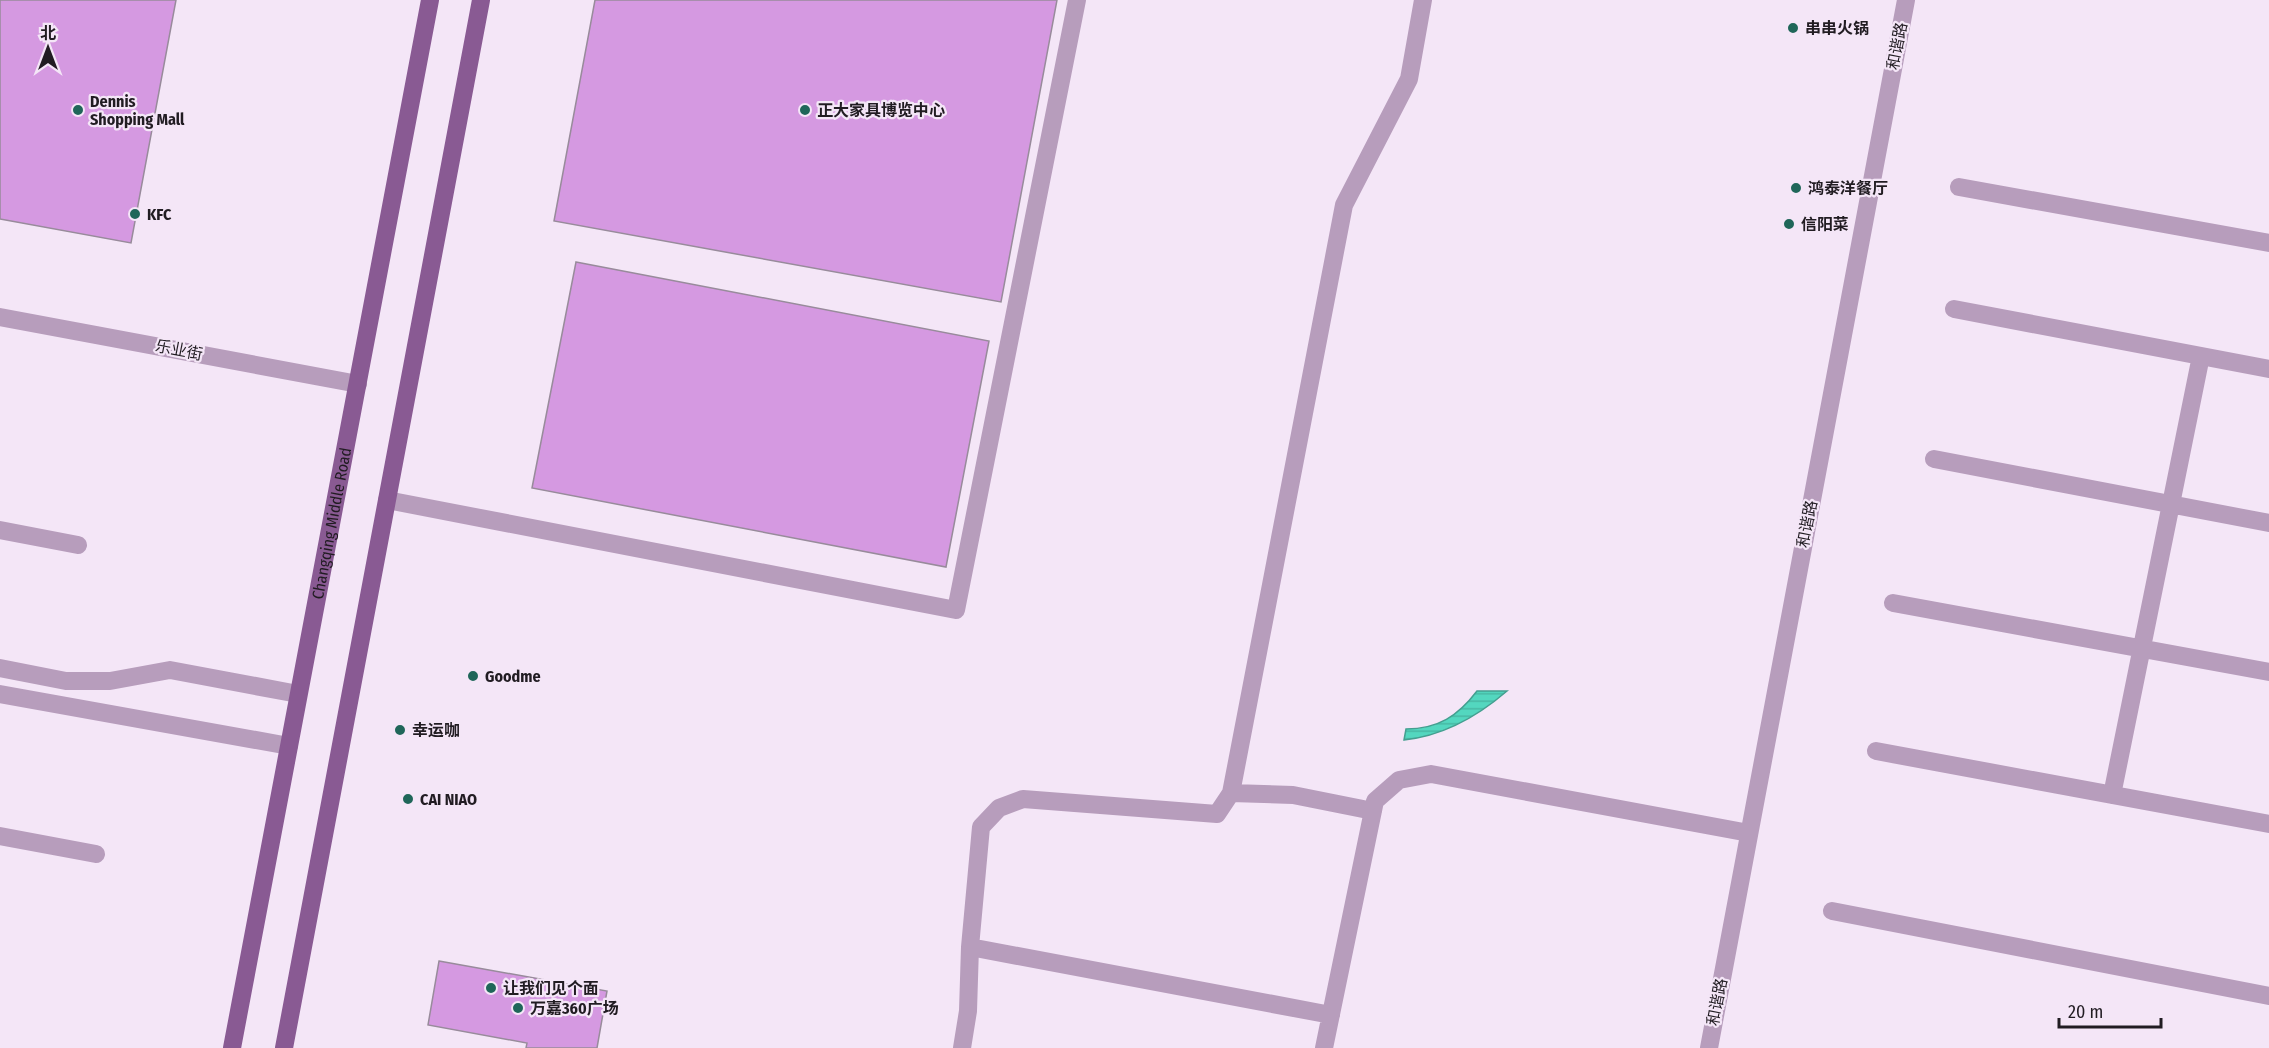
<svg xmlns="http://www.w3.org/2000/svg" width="2269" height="1048" viewBox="0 0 2269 1048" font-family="'Fira Sans Condensed','Noto Sans SC',sans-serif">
<defs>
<pattern id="water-rules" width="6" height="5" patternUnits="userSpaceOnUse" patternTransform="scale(1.5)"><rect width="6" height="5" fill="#53d7bf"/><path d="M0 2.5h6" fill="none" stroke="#48b8a4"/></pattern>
</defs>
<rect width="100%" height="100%" fill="#f4e6f7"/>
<!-- water -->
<path fill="url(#water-rules)" stroke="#449f90" stroke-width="1.5" d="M1477,691h30c-29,25 -65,45 -103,49l2,-11c32,0 52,-13 71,-38z"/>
<!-- building -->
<path fill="#d599e1" stroke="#988b9b" stroke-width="1.5" d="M0,0h176l-45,243 -131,-24z
M595,0h462l-56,302 -447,-81z
M576,262l413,79 -43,226 -414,-79z
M439,961l168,30 -10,57h-71l1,-5 -99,-18z"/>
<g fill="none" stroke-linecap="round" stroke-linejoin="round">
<!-- minor -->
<path stroke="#b79dbc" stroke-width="18" d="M1959,187l310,56
M1954,309l315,60
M0,317l358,67
M1934,459l335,64
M387,500l569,110 121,-610
M0,530l78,15
M1893,603l376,69
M0,668l66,13h44l60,-11 128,24
M0,694l289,52
M1876,751l393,73
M1231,793l62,2 80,16
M2112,795l89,-439
M0,836l96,18
M1832,911l437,85
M970,947l361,68
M962,1048l6,-37 2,-64 11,-120 18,-19 24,-9 194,15 14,-21 113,-588 65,-126 14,-79
M1324,1048l51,-247 24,-21 32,-6 318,59
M1709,1048l197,-1048"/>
<!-- major -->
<g stroke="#895a93" stroke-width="18">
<path id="s1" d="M232,1048l198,-1048"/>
<path d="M284,1048l197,-1048"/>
</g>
</g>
<!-- markers -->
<g fill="#1f6659" stroke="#f4e6f7" stroke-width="2">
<circle cx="1793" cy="28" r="6"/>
<circle cx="78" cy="110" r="6"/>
<circle cx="805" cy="110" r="6"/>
<circle cx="1796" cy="188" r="6"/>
<circle cx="135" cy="214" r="6"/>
<circle cx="1789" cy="224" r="6"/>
<circle cx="473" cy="676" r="6"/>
<circle cx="400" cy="730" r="6"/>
<circle cx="408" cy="799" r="6"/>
<circle cx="491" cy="988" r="6"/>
<circle cx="518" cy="1008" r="6"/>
</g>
<g text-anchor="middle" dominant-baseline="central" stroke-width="4.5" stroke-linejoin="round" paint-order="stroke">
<!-- poi labels -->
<g font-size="16" font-weight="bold" fill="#211c22" stroke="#f4e6f7" text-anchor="start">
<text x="1805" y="28">串串火锅</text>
<text x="90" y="101">Dennis<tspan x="90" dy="18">Shopping Mall</tspan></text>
<text x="817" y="110">正大家具博览中心</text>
<text x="1808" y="188">鸿泰洋餐厅</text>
<text x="147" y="214">KFC</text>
<text x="1801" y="224">信阳菜</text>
<text x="485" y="676">Goodme</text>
<text x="412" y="730">幸运咖</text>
<text x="420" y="799">CAI NIAO</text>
<text x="503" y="988">让我们见个面</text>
<text x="530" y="1008">万嘉360广场</text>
</g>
<!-- street labels -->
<g font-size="16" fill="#211c22" stroke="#f4e6f7">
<text transform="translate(1897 46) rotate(-79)">和谐路</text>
<text transform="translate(179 350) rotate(11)">乐业街</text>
<text stroke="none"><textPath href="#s1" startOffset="534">Changqing Middle Road</textPath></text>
<text transform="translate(1807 524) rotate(-79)">和谐路</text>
<text transform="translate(1717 1002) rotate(-79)">和谐路</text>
</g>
</g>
<!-- north arrow -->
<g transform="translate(48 48)" stroke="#f4e6f7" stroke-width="4.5" paint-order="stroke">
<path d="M0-4.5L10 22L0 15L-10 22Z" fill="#211c22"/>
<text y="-9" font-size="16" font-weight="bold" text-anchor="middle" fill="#211c22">北</text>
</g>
<!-- scale -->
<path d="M2059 1018v9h102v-9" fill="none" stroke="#211c22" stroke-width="3"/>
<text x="2068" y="1018" font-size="18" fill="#211c22" stroke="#f4e6f7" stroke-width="4.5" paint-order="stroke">20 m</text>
</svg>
